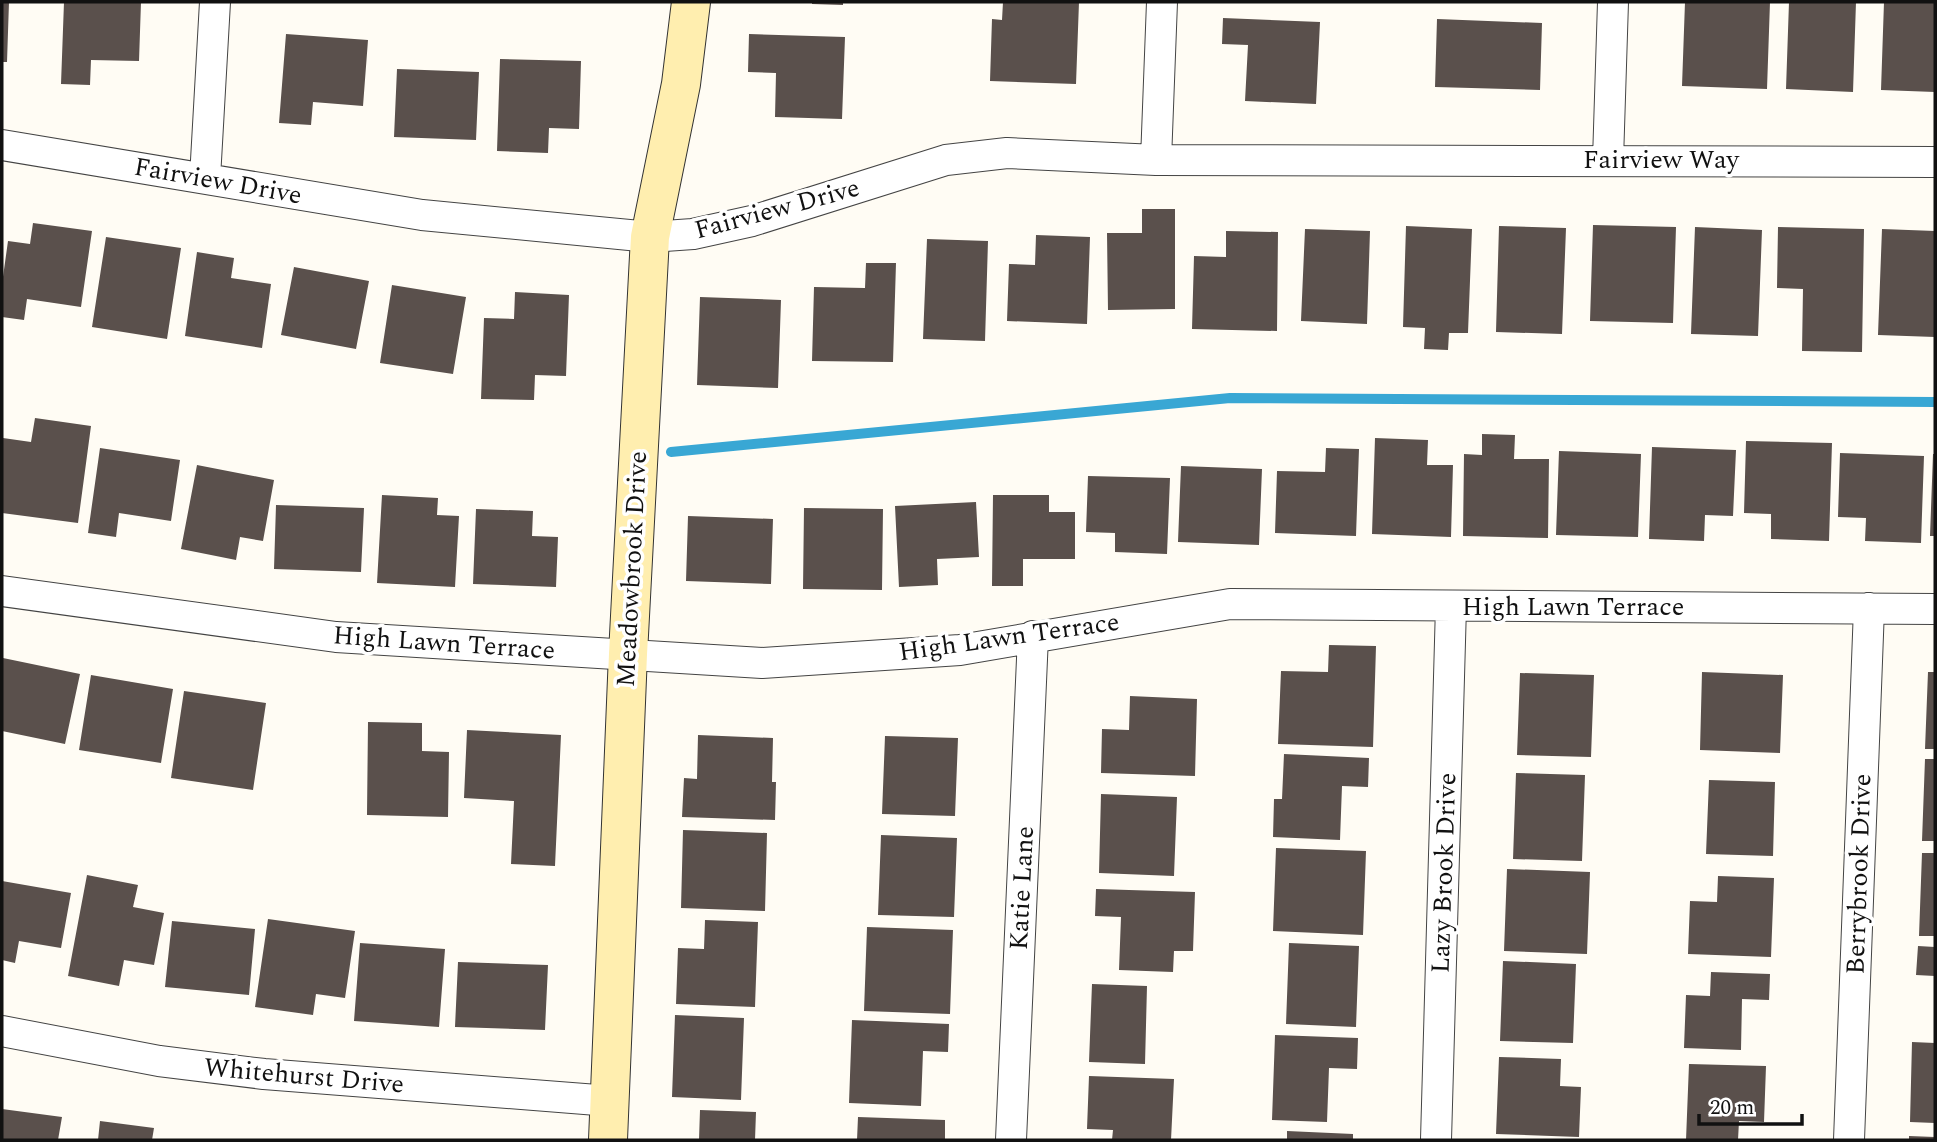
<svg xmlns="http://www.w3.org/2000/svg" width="1937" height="1142" viewBox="0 0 1937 1142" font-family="Spectral,serif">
<rect width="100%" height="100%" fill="#fffcf4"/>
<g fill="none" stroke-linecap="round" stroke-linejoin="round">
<!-- stream -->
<path stroke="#39a7d4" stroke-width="10" d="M671,452l559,-54 705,4"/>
</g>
<!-- building -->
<path fill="#5a504c" d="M2,2h7l-2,60h-5z
M64,2h77l-2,59 -48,-1 -1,25 -29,-1z
M812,2h31v3l-31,-1z
M1003,2h76l-3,82 -86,-3 2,-62 10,1z
M1685,2h85l-3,87 -85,-3z
M1789,2h67l-3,90 -67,-3z
M1884,2h51v90l-54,-2z
M1223,18l97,4 -4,82 -71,-3 3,-56 -26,-1z
M1437,19l105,4 -2,67 -105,-3z
M286,34l82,6 -5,66 -50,-4 -2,23 -32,-2z
M749,34l96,3 -3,82 -67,-2 1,-44 -28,-1z
M500,59l81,2 -2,68 -30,-1 -1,25 -51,-2z
M397,69l82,3 -3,68 -82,-3z
M1142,209h33v100l-67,1 -1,-77h35z
M33,223l59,8 -11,76 -54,-8 -3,21 -22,-3v-33l6,-43 22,3z
M1593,225l83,2 -3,96 -83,-2z
M1406,226l66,3 -4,104h-19l-1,17 -24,-1 1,-21 -22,-1z
M1499,226l67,2 -4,106 -66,-2z
M1695,227l67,3 -4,106 -67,-2z
M1778,227l86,2 -2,123 -60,-1 1,-62 -26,-1z
M1305,229l65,2 -3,93 -66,-3z
M1882,229l53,2v106l-57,-2z
M1226,231l52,1 -1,99 -85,-2 2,-73 32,1z
M1036,235l54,2 -3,87 -80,-3 2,-57 26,1z
M106,237l75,11 -14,91 -75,-12z
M927,239l61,2 -3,100 -62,-2z
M197,252l37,6 -3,20 40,6 -9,64 -77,-12z
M866,263h30l-3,99 -81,-1 2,-74 51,1z
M294,267l75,14 -13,68 -75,-14z
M392,285l74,12 -13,77 -73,-11z
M515,292l54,3 -3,81 -31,-1 -1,25 -53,-1 3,-81 30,1z
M700,297l81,3 -3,88 -81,-3z
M35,418l56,8 -13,97 -76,-10 1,-75 28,4z
M1482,434l33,1 -1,24h35l-1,79 -85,-2 1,-82 18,1z
M1375,438l53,2 -1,25h26l-2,72 -79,-3z
M1746,441l86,2 -3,98 -58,-2v-25l-27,-1z
M1652,447l84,3 -3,66 -28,-1 -1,26 -55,-2z
M100,448l80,12 -9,61 -52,-8 -3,24 -28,-4z
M1326,448l33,1 -3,87 -81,-3 2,-62 48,1z
M1559,451l82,3 -3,83 -82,-2z
M1840,453l84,3 -3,87 -56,-2 1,-23 -28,-1z
M1933,454h2v82h-5z
M197,465l77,15 -11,61 -23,-4 -4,23 -55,-11z
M1181,466l81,3 -3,76 -81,-3z
M1088,476l82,2 -3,76 -52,-2v-19l-29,-1z
M382,495l56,3 -1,17 22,1 -4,71 -78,-4z
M993,495h56v17h26v47h-52v27h-31z
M976,502l3,55 -42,2 1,26 -39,2 -4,-81z
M276,505l88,3 -3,64 -87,-3z
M804,508l79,1 -1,81 -79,-1z
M476,509l57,2 -1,25 26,1 -2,50 -83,-3z
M688,516l85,3 -2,65 -85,-3z
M1329,645l47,1 -3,101 -95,-3 3,-73 47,1z
M3,658l77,16 -15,70 -63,-13z
M1702,672l81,3 -3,78 -80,-3z
M1928,672h7v77h-10z
M1520,673l74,2 -3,82 -74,-2z
M91,675l82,14 -12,74 -82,-13z
M184,691l82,12 -13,87 -82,-12z
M1130,696l67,3 -2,77 -94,-3 1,-44 27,1z
M368,722l54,1v28l27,1 -1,65 -81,-2z
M467,730l94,5 -6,131 -44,-2 3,-63 -50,-3z
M698,735l75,3 -1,44h4l-1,38 -93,-3 2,-39 13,1z
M885,736l73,2 -3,78 -73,-2z
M1284,754l85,4 -1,29 -26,-1 -2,54 -67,-3 1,-38h8z
M1925,759h10v82h-13z
M1516,773l69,2 -3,86 -69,-2z
M1709,780l66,2 -2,74 -67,-2z
M1101,794l76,3 -3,79 -75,-3z
M683,830l84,3 -2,78 -84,-3z
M881,835l76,3 -3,79 -76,-2z
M1276,848l90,3 -3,84 -90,-4z
M1922,853h13v83h-16z
M1507,869l83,3 -3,82 -83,-3z
M87,875l51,10 -5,22 31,6 -10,52 -30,-5 -5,26 -51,-10z
M1718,876l56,2 -3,79 -83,-3 2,-53 27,1z
M2,881l69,12 -10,55 -42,-7 -4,22 -13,-3z
M1096,889l99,3 -2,59h-19l-1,21 -54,-2 2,-53 -26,-1z
M268,919l87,12 -10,67 -29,-4 -3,21 -58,-8z
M705,920l53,2 -3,85 -79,-3 2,-56 26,1z
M172,921l83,8 -6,66 -84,-8z
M867,927l86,3 -3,84 -86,-3z
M360,943l85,6 -6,78 -85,-6z
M1289,943l70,3 -3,81 -70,-3z
M1918,946l17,1v29l-19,-1z
M1503,961l73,3 -3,79 -73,-2z
M458,962l90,3 -3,65 -90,-3z
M1711,972l59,2 -1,26 -27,-1 -1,51 -57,-2 2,-53 24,1z
M1092,984l55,2 -2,78 -56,-2z
M675,1015l69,3 -3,82 -69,-3z
M852,1020l97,4 -1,28 -25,-1 -2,55 -72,-3z
M1275,1035l83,3 -1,31 -28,-1 -2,54 -55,-2z
M1912,1042l23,1v80l-25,-1z
M1499,1057l62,2 -1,27 21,1 -2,50 -83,-3z
M1689,1064l77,2 -2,56 -25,-1 -1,19h-52z
M1089,1076l85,3 -3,61h-59l1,-10 -26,-1z
M2,1109l60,8 -4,23h-56z
M700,1110l56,2 -1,28h-56z
M858,1117l87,3v20h-88z
M100,1121l54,7 -2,12h-54z
M1287,1131l66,3v6h-66z
M1909,1136l26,1v3h-26z"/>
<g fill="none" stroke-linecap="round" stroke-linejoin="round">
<!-- street casing -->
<g stroke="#444" stroke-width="32">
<path id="street" d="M2,145l420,70 228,22 43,-3 59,-13 194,-61 61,-7 149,7 779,2
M1156,160l6,-158
M1608,160l5,-158
M205,178l10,-176
M2,591l334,46 426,26 198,-13 270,-46 705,5
M2,1031l157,30 105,13 346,27
M1011,1140l22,-504
M1436,1140l15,-534
M1849,1140l20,-532"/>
</g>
<!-- secondary casing -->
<g stroke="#333" stroke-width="40">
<path id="secondary" d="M608,1140l20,-486 22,-417 31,-153 10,-82"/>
</g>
<!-- street -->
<use href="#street" stroke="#fff" stroke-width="30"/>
<!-- secondary -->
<use href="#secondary" stroke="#ffeeaf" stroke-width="38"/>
</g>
<g text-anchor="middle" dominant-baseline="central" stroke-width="7" stroke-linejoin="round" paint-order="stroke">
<!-- street labels -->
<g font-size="26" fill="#111" stroke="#fff">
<text x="1661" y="160">Fairview Way</text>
<text transform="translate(218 181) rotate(10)">Fairview Drive</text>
<text transform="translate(777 209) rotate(-15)">Fairview Drive</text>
<text transform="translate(632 569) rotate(-87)">Meadowbrook Drive</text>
<text x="1573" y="607">High Lawn Terrace</text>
<text transform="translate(1009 637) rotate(-8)">High Lawn Terrace</text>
<text transform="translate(444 643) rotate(4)">High Lawn Terrace</text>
<text transform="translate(1444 873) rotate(-88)">Lazy Brook Drive</text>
<text transform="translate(1859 874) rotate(-88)">Berrybrook Drive</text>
<text transform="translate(1022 888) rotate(-87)">Katie Lane</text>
<text transform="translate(304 1076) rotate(5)">Whitehurst Drive</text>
</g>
</g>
<!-- border -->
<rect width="1937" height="1142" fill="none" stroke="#111111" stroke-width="7"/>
<!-- scale -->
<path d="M1699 1114v10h103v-10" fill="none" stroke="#111111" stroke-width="3.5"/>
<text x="1710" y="1114" font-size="21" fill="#111111" stroke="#ffffff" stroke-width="5" paint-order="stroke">20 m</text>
</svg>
